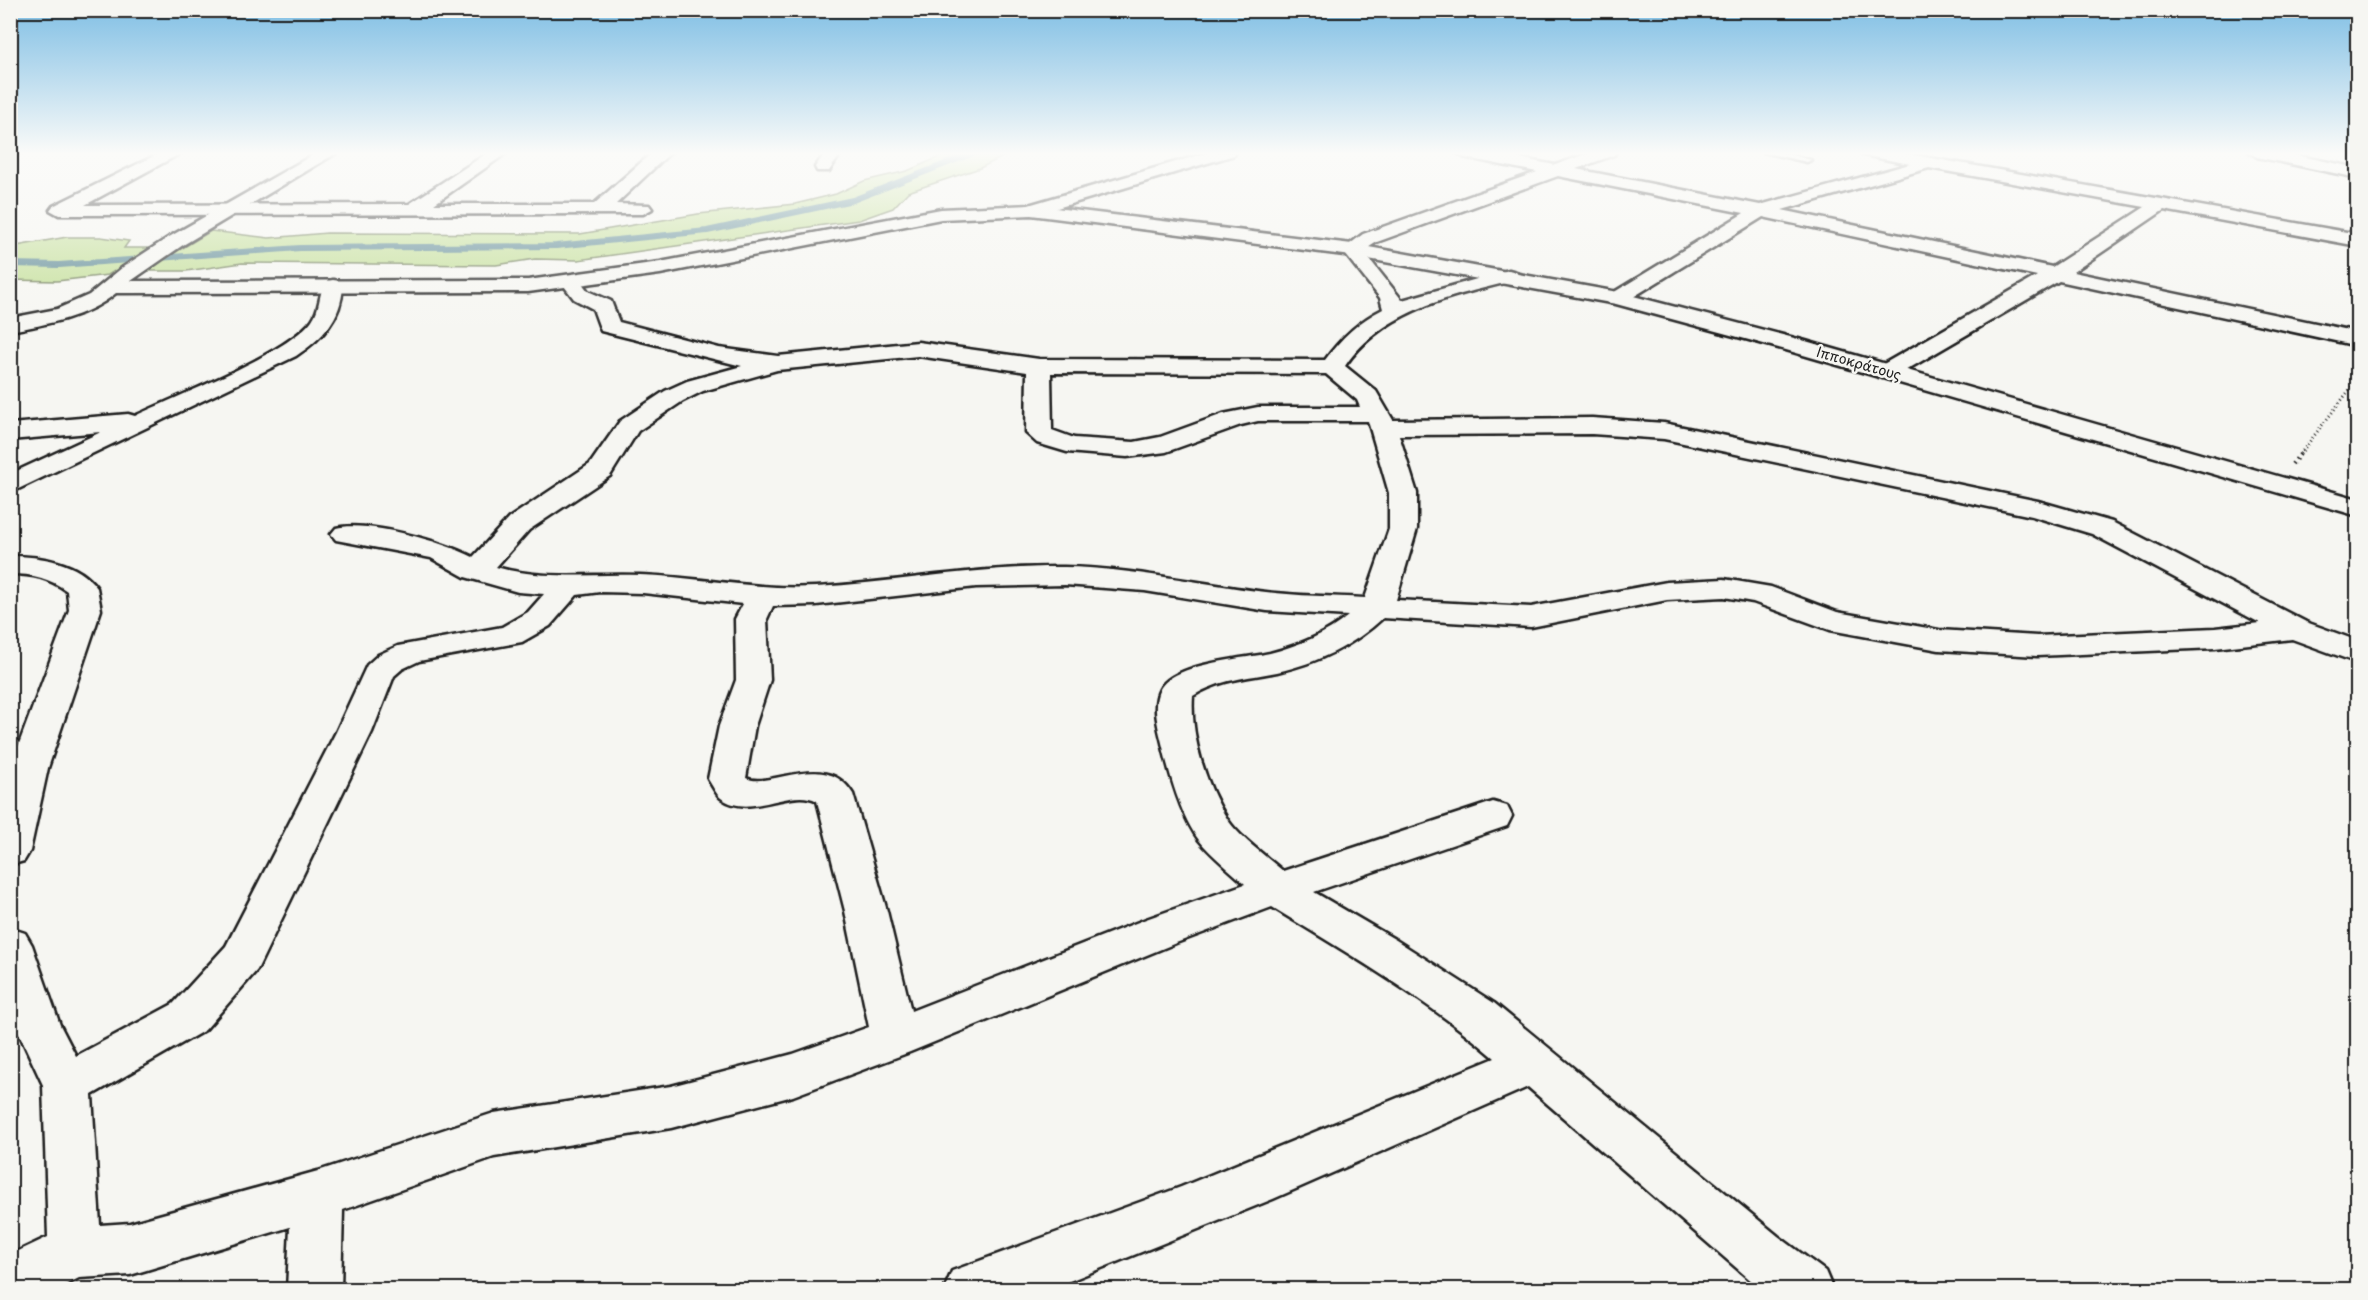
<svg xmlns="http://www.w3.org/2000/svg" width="2368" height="1300" viewBox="0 0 2368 1300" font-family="'Playpen Sans',sans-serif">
<rect width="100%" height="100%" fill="#f6f6f2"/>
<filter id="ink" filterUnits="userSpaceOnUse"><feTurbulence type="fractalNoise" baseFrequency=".0167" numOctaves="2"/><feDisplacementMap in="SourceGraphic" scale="12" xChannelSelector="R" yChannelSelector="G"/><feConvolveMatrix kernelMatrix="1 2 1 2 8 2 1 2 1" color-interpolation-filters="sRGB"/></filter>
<g filter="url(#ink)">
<!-- green -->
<path fill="#c2de96" stroke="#6f7d59" stroke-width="1.5" d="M943,152h70l-33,16 -72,24 -15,16 -34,12 -281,40 -43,-1 -39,6 -254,-2 -56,8h-36l9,-9 52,-31 58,7 58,-5 253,1 118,-20 97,-10 41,-10 28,-13 43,-10 30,-13z
M67,237h34l28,4 -5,7h27l-43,27 -51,6 -46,-1v-33z"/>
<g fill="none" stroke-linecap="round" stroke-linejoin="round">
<!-- stream -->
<path stroke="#588691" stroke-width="6" d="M10,264l49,1 241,-17 256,-2 151,-15 146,-31 123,-48"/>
<!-- lane casing -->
<g stroke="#1c1c1c" stroke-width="5">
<path id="lane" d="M1763,152h17l31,8 -4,2z"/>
</g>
<!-- street casing -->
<g stroke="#1c1c1c" stroke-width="5">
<path id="street" d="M10,152h12l-12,7z
M162,152h21l-98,53 324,-1 80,-52h19l-74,52h160l59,-52h18l-55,52 33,1 3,4 -9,5 -584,1 -9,-5 3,-4z
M826,152h16l-13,19h-12l-2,-4z
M1210,152h26l-2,3 -197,59h-12l-3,-4 3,-4z
M1455,152h33l67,13 37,-13h24l-2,3 -38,14 184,36 150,-41 -47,-9 -2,-3h36l461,82v12l-194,-36 -91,62 285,60v14l-299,-65 -163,95h-16l-4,-5 4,-5 157,-90 -274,-59 -138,85h-14l-4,-4 4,-4 133,-81 -186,-37 -181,66 -14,9 39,49 107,-30 7,2 3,4 -3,4c-63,16 -132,29 -171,86l31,25 17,29 199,-2 72,5 374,78 74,21 194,100 52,19v22l-66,-24 -77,9 -178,8 -98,-6 -109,-20 -77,-28 -29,-5 -57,3 -136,27 -148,-9c-30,28 -66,45 -106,54 -30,6 -57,7 -84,24 -3,40 13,90 35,124 11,17 39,37 55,51l210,-69 14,4 5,10 -5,10 -193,66 82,48 98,63 284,233 47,35 8,19h-71l-234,-203 -255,112 -226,91h-103l8,-19 229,-84 314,-129c-68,-59 -146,-104 -223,-151l-96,36 -266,109 -117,44 -122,32 -177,29 -151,53 -2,80h-54l3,-63 -160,48 -51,3 -24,12h-45v-35l38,-18 -5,-152 -33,-71v-86l15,5 7,12 28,80 16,31 97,-52 53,-58 110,-214 31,-67 11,-10 20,-9 104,-19 26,-15 16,-18 -26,-2 -53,-15 -34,-19 -95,-18 -5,-6 5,-6c31,-8 108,14 137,29l36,-39 81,-54 30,-43 45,-30 22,-10 55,-15 -141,-35 -8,-22 -19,-10 -13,-17 3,-4h14l10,13 23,10 8,21 100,26 59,8 140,-14 121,17 286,1c16,-22 34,-39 58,-51l-3,-11 -38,-48 21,-16 174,-62 -74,-15zM1929,168l216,39 -93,60 -270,-57zM918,356l109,16 -1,61 11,10 30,9 60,5 39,-5 75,-27 17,-4h110l21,72v36l-24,69c-33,-2 -67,-2 -99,-6 -68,-8 -134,-24 -202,-25 -84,-1 -165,15 -248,20 -60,3 -117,-10 -176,-12 -50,-2 -94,6 -144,-8l33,-37 81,-54 28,-45 45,-30 20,-10 74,-21zM1051,373l275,1 31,26 3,7h-102l-35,7 -63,23 -26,5 -60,-4 -22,-8zM1592,434l72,5 368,77 60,18 168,89 -45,5 -178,8 -98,-6 -102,-18 -66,-25 -47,-8 -57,3 -136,25 -135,-7 21,-71v-36l-18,-58zM1065,585l80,6 122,20 81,5c-21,18 -51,30 -78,37 -26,6 -96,10 -110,36 -9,17 -1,40 3,58 7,29 18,69 36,93 13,16 31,30 46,44l-99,35 -235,92 -24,-100 -34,-117c-27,-45 -84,-4 -107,-16l9,-52 15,-46 -3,-61 6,-13 43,-1 160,-18zM600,592l43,1 100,11 -8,15 1,61 -17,46 -11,53c4,6 8,15 13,19 30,22 70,-12 96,3l28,110 24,116 -76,27 -122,32 -177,27 -176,58 -188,52 -30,2 -8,-130 113,-65 52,-60 115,-238 22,-56 8,-7 17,-8 103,-19 28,-16 27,-31z
M2249,152h32l77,16v10l-101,-21z
M333,280l7,2 3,4c-2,33 -20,52 -47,70l-286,137v-19l91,-42 -91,8v-16l118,-10 7,2c42,-20 152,-62 177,-96 9,-12 6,-27 14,-38z
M10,556c30,0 69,6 87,32l4,22 -53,158 -18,83 -6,10 -14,4v-97l59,-158 -2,-19c-18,-13 -34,-17 -57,-17z"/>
</g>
<!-- secondary casing -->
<g stroke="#1c1c1c" stroke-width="5">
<path id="secondary" d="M318,152h20l-155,93 -52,36 397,-1 132,-18 281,-53 90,-4 321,39 266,48 184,48 556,159v17l-572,-166 -170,-46 -264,-48 -321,-41 -90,4 -281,55 -132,18 -412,1c-30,25 -68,31 -106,38v-13l47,-9 32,-14 34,-28 46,-30z"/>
</g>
<!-- path-far1 -->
<path stroke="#1c1c1c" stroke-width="3" stroke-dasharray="1 3" stroke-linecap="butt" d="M2300,454l58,-75"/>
<!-- path -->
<path stroke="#1c1c1c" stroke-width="4" stroke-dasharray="1.5 4" stroke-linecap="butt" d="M2292,464l9,-11"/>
<!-- lane -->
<use href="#lane" fill="#f6f6f2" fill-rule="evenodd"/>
<!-- street -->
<use href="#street" fill="#f6f6f2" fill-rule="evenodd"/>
<!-- secondary -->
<use href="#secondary" fill="#f6f6f2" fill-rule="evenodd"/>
</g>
</g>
<!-- sky -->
<linearGradient id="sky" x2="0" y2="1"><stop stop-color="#7ebee4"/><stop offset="0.46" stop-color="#fbfbf9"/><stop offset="1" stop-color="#fbfbf9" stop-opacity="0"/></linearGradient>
<rect width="2368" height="334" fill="url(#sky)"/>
<g text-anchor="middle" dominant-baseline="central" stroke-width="5" stroke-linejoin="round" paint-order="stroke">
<!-- far-street labels -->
<g font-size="14" fill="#1c1c1c" stroke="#f6f6f2">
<text transform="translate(1859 363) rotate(16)">Ιπποκράτους</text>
</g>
</g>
<!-- margin -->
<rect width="2368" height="1300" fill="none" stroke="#f6f6f2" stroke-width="36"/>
<rect x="18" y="18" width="2332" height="1264" fill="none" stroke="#1c1c1c" stroke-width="2" filter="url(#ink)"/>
</svg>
